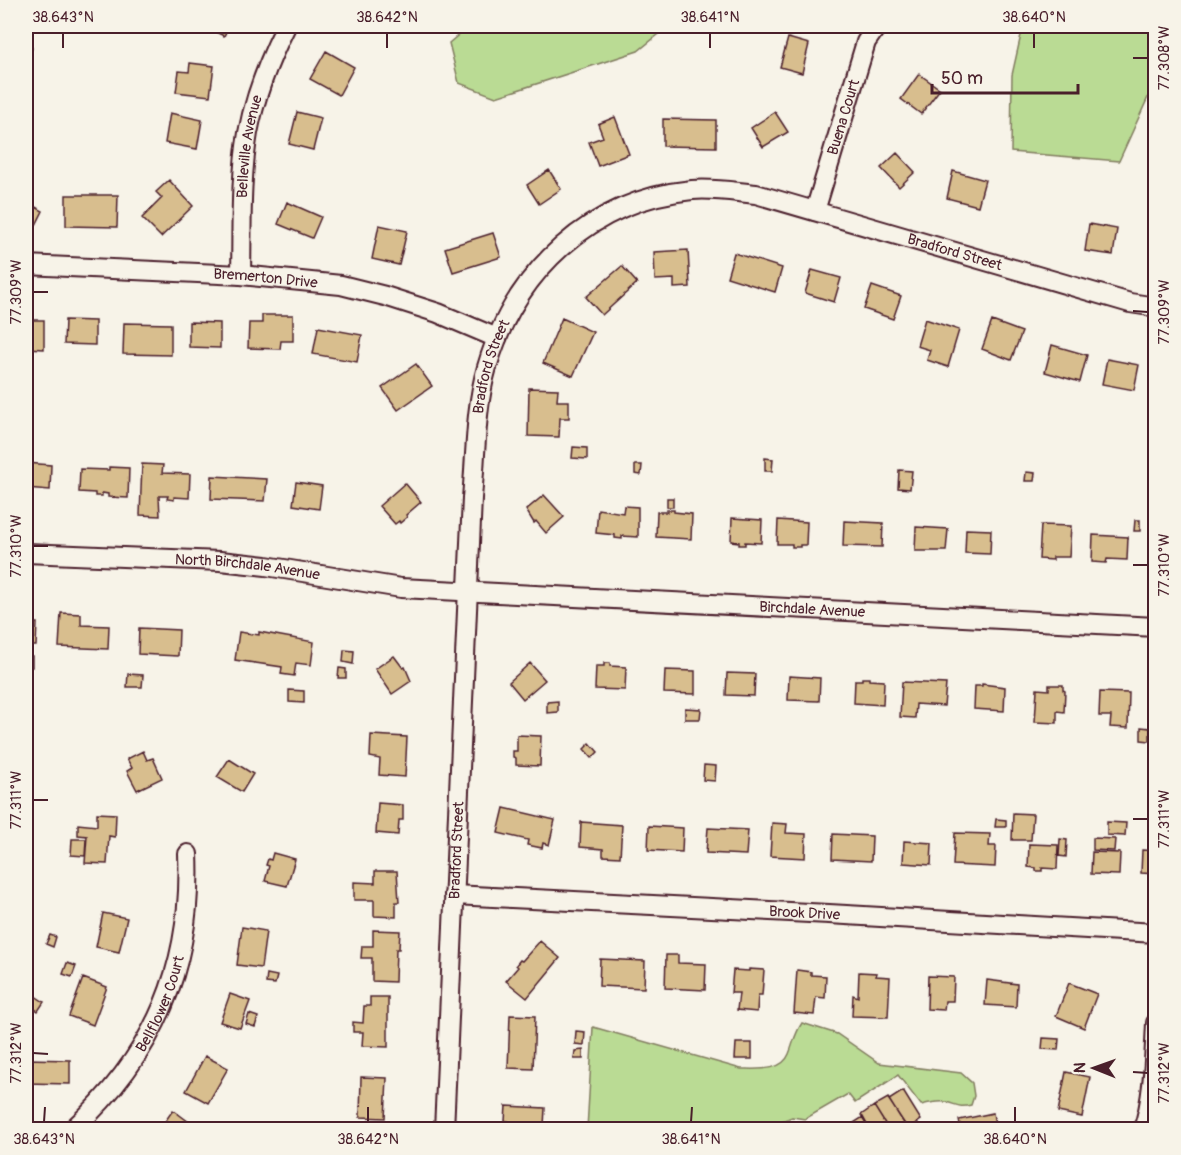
<svg xmlns="http://www.w3.org/2000/svg" width="1181" height="1155" viewBox="0 0 1181 1155" font-family="Pangolin,sans-serif">
<rect width="100%" height="100%" fill="#f7f3e8"/>
<filter id="ink" filterUnits="userSpaceOnUse"><feTurbulence type="fractalNoise" baseFrequency=".0167" numOctaves="2"/><feDisplacementMap in="SourceGraphic" scale="12" xChannelSelector="R" yChannelSelector="G"/><feConvolveMatrix kernelMatrix="1 2 1 2 8 2 1 2 1" color-interpolation-filters="sRGB"/></filter>
<g filter="url(#ink)">
<!-- green -->
<path fill="#badb94" stroke="#827d60" stroke-width="1.5" d="M469,26h200l-31,25 -142,46 -37,-14 -10,-40z
M1023,26h132v56l-36,79 -108,-9 1,-77z
M802,1023l35,11 42,29 82,10 11,10 2,13 -3,9c-12,3 -13,0 -25,-3 -9,-1 -17,1 -25,3l-23,-30 -43,28 -7,-9 -43,25 -13,-2 -23,9 -3,3h-179l6,-102 148,42c16,0 41,3 48,-15 5,-12 5,-19 13,-31z"/>
<!-- building -->
<path fill="#d8be8e" stroke="#4a1f2b" stroke-width="1.5" d="M203,26h26l-5,10z
M788,38l21,6 -7,29 -22,-6z
M26,45l6,3 -6,20z
M326,51l28,16 -15,28 -29,-16z
M190,63l24,3 -4,30 -34,-4 3,-21 10,1z
M919,74l21,15 -19,25 -20,-15z
M297,112l24,6 -8,32 -24,-6z
M775,112l13,20 -25,15 -12,-19z
M170,113l32,7 -5,29 -32,-6z
M615,117l14,37 -31,12 -9,-24 14,-5 -5,-13z
M663,119l53,1v27l-53,-1z
M26,120l7,1 -3,27h-4z
M897,153l18,19 -16,15 -18,-19z
M549,170l12,19 -22,15 -12,-19z
M953,171l32,9 -7,26 -31,-8z
M169,180l24,26 -32,31 -19,-19 20,-20 -6,-6z
M66,195h52l-1,32 -51,-1z
M26,202l17,9 -12,24 -5,-3z
M287,202l34,15 -9,21 -34,-14z
M1089,224l28,5 -4,26 -28,-4z
M379,225l28,6 -8,34 -27,-6z
M493,233l8,24 -48,15 -8,-24z
M688,250l2,37 -16,1v-9l-19,1 -1,-28z
M734,253l48,15 -7,24 -48,-15z
M622,266l15,17 -35,32 -16,-18z
M812,270l29,8 -7,24 -29,-9z
M872,286l29,10 -8,23 -29,-10z
M262,315h31v26h-12l-1,8 -32,-1 1,-25h13z
M562,318l31,14 -20,44 -30,-13z
M925,319l34,11 -11,37 -21,-7 3,-10 -13,-4z
M26,320h18v29l-18,-1z
M65,320l30,1v24l-31,-1z
M992,321l30,11 -11,28 -29,-11z
M189,322l31,1v25l-31,-1z
M124,323l47,1v31l-48,-1z
M318,327l44,8 -5,27 -44,-8z
M1052,345l35,10 -7,27 -35,-10z
M1107,359l32,6 -5,25 -32,-6z
M416,364l16,22 -34,24 -16,-22z
M529,388l29,1 -1,12h12v17h-9l-1,19 -31,-1z
M573,447l14,1v11l-15,-1z
M765,458l8,1 -1,12h-7z
M26,463l25,2 -1,25 -24,-2z
M142,464l21,1 -1,8 28,1 -1,24 -15,-1v3l-7,-1 1,-3h-9l1,20 -20,-1z
M635,465h7l-1,10 -6,-1z
M109,467l20,1 -1,30 -20,-1v-3l-6,-1v3h-7v-3l-16,-1 1,-23 29,1z
M899,470l13,1 -2,18 -12,-1z
M1026,472l9,1 -1,8h-9z
M212,476l55,3 -2,22 -54,-2z
M296,482l26,4 -3,23 -26,-4z
M405,483l16,19 -15,13 1,2 -7,6 -1,-2 -4,3 -16,-18z
M544,495l20,22 -18,16 -10,-12 -2,2 -8,-13z
M667,498h6v9h-6z
M624,506l14,1v30l-16,-1v3l-7,-1v-3l-19,-2 2,-24 25,4z
M667,510h7v2l18,2 -1,25 -35,-2 1,-25h10z
M732,518l30,2 -1,23 -16,-1v3h-6v-3l-8,-1z
M778,520l29,2 -1,23h-6v2h-8v-3h-15z
M1135,520h5v11h-6z
M844,521l39,2 -1,24 -39,-1z
M1041,525l30,1 -2,31h-16v3l-14,-1z
M916,527l32,2 -2,22h-31z
M966,529l25,1 -1,24 -25,-1z
M1093,535l35,2 -1,23 -20,-1 -1,4 -14,-1z
M61,613l20,1v11l28,1 -1,23 -49,-2z
M26,623h11l-1,23h-10z
M139,628l40,2 -1,26 -40,-2z
M239,632l20,3v-3l55,10 -3,23 -15,-2 -2,13 -13,-2 1,-7 -47,-7z
M344,650l10,1 -1,13 -10,-2z
M26,656h6v11h-6z
M394,656l9,12 2,-1 6,14 -19,13 -17,-25z
M530,663l15,17 -22,19 -14,-17z
M604,663h6v3l16,1 -1,23 -30,-1 1,-23h8z
M339,668l7,1v9h-8z
M665,670l30,1v23l-31,-1z
M727,673l28,1 -1,22 -28,-1z
M128,674l15,1 -1,12h-15z
M789,676l31,2 -1,23 -31,-1z
M862,678h7v2l15,1 -1,24 -29,-2 1,-23h7z
M902,682l44,2 -2,22 -28,-2 -1,14 -15,-1z
M982,684l23,3 -1,24 -30,-2 1,-23h7z
M1049,685h14v5l2,1 -1,21 -7,-1v12l-22,-1 2,-33 12,1z
M289,690l15,1v12l-15,-1z
M1100,692l29,1 -1,35 -18,-1 1,-11h-12z
M558,701v11l-11,1v-11z
M685,708l16,1 -1,10h-15z
M1141,727l9,1v13l-9,-1z
M371,735l36,2 -2,40 -26,-2 1,-16 -10,-2z
M517,735l24,1 -1,30 -24,-1v-7l-3,-1v-6h4z
M590,743l8,9 -6,6 -8,-9z
M143,751l4,9 6,-2 9,20 -25,12 -10,-19 5,-3 -5,-9z
M229,759l24,15 -11,18 -25,-15z
M704,765l12,1 -1,15 -12,-1z
M378,803l25,2v15h-4l-1,15 -22,-2z
M504,808l51,12 -6,25 -6,-2 -1,5 -15,-3 1,-5 -30,-7z
M97,813l19,1 -1,23 -6,-1 -2,28 -22,-1 2,-27 -9,-1v-11l19,2z
M1013,813l20,1 -2,26h-19z
M996,819l10,1v7h-11z
M581,822l41,3 -2,32 -17,-1v-7l-23,-2z
M1107,822l19,1 -1,13 -18,-1z
M772,823l15,1 -1,9 20,1 -1,24 -35,-2z
M649,826l34,2 -1,24 -34,-2z
M708,828l40,2 -2,25 -40,-2z
M955,833l35,1 -1,12h7l-1,21 -42,-2z
M833,834l39,2 -1,25 -39,-2z
M1093,838l22,1 -1,12 -21,-1z
M72,839h14l-1,17 -14,-1z
M1060,839l7,1 -1,17 -7,-1z
M904,841l28,2 -1,22 -28,-2z
M1029,844l29,1 -1,24 -15,-1v3h-6v-3l-8,-1z
M1142,850l14,1v23l-15,-1z
M1092,852l28,1 -1,22 -28,-1z
M273,853l22,6 -8,27 -22,-5 4,-15 -3,-1 2,-6 3,1z
M375,871h22l2,31h-3v15l-22,-1v-16h-20v-18l21,1z
M103,913l24,5 -8,34 -23,-5z
M242,927l24,4 -5,37 -24,-3z
M373,930l27,1 -1,18h-3l-1,33 -23,-1v-23h-11l1,-12h11z
M50,935l6,2 -3,10 -7,-3z
M540,941l20,17 -33,40 -21,-17 12,-14 -2,-2 4,-5 2,1z
M666,955h12v8l28,1 -1,26 -40,-2z
M600,959l45,2 -1,27 -45,-2z
M67,963l9,3 -4,11 -9,-3z
M749,969l15,1 -2,25h-4l-1,17 -20,-2 2,-17h-8l2,-23 16,1z
M797,970l14,2v3l15,1 -1,22 -9,-1 -2,18 -20,-2z
M859,972l18,1 -1,3 14,1 -2,40 -36,-1 1,-21 5,2z
M267,974l10,2 -2,8 -9,-1z
M928,976l26,1 -1,24h-8l-1,9 -17,-1z
M83,978l24,9 -14,38 -24,-9z
M987,980l30,4 -1,23 -31,-2z
M1069,983l28,11 -13,34 -28,-12z
M26,990l18,12 -6,9 -12,-8z
M230,994l20,7 -10,27 -20,-6z
M370,997h18v50l-26,-1 1,-14h-10v-10l10,1 1,-17h6z
M249,1014l9,3 -3,10 -9,-3z
M510,1015l25,1 -2,53 -25,-1z
M576,1031l9,1 -1,13 -9,-1z
M1043,1038l16,1 -1,11 -16,-1z
M736,1043h16v16h-17z
M583,1050v9h-9l1,-8z
M205,1056l23,12 -20,35 -22,-12z
M26,1059l44,1v24l-44,-1z
M1066,1072l24,5 -8,40 -24,-5z
M361,1077l26,1 -2,40 -25,-1z
M903,1091l18,29 -13,9 -19,-29z
M888,1098l17,27 -7,5h-9l-15,-24z
M506,1106l39,2 -1,18 -15,-1v5h-21v-9h-3z
M874,1106l15,24h-19l-9,-15z
M173,1110l20,15 -3,5h-31z
M993,1113l3,17h-35l-2,-10z
M863,1117l7,13h-19l-2,-4z"/>
<g fill="none" stroke-linecap="round" stroke-linejoin="round">
<!-- street casing -->
<g stroke="#4a1f2b" stroke-width="22">
<g id="street">
<path id="s1" d="M815,211l51,-169 11,-16"/>
<path id="s2" d="M26,265l215,10 100,10 44,11 53,17 59,25"/>
<path id="s3" d="M241,275c1,-47 -1,-95 7,-142 7,-38 21,-73 38,-107"/>
<path id="s4" d="M26,553l194,8 46,5 135,22 755,39"/>
<path id="s5" d="M454,895l375,19 327,19"/>
<path id="s6" d="M72,1130c83,-75 121,-165 116,-276"/>
<path id="s7" d="M444,1130l28,-632c4,-43 3,-90 15,-131 28,-96 104,-167 205,-177 22,-2 43,2 64,4l374,109 26,4"/>
<path d="M1143,1130c11,-35 11,-71 13,-107"/>
</g>
</g>
<!-- street -->
<use href="#street" stroke="#f7f3e8" stroke-width="18"/>
</g>
</g>
<!-- ticks -->
<path fill="none" stroke="#4a1f2b" stroke-width="2" d="M63,48v-15M387,48v-15M710,48v-15M1034,48v-15M1133,58h15M33,292h15M1133,311l15,1M33,546h15M1133,565h15M33,800h15M1133,819h15M33,1053l15,1M1133,1072l15,1M44,1122l1,-15M368,1122v-15M691,1122l1,-15M1015,1122v-15"/>
<g text-anchor="middle" dominant-baseline="central" stroke-width="4.5" stroke-linejoin="round" paint-order="stroke">
<!-- street labels -->
<g font-size="15" fill="#4a1f2b" stroke="#f7f3e8">
<text stroke="none"><textPath href="#s1" startOffset="98">Buena Court</textPath></text>
<text stroke="none"><textPath href="#s3" startOffset="129">Belleville Avenue</textPath></text>
<text stroke="none"><textPath href="#s7" startOffset="1324">Bradford Street</textPath></text>
<text stroke="none"><textPath href="#s2" startOffset="240">Bremerton Drive</textPath></text>
<text stroke="none"><textPath href="#s7" startOffset="766">Bradford Street</textPath></text>
<text stroke="none"><textPath href="#s4" startOffset="222">North Birchdale Avenue</textPath></text>
<text stroke="none"><textPath href="#s4" startOffset="789">Birchdale Avenue</textPath></text>
<text stroke="none"><textPath href="#s7" startOffset="280">Bradford Street</textPath></text>
<text stroke="none"><textPath href="#s5" startOffset="351">Brook Drive</textPath></text>
<text stroke="none"><textPath href="#s6" startOffset="156">Bellflower Court</textPath></text>
</g>
</g>
<!-- margin -->
<rect width="1181" height="1155" fill="none" stroke="#f7f3e8" stroke-width="66"/>
<!-- north arrow -->
<g transform="translate(1094 1068) rotate(271)" stroke="#f7f3e8" stroke-width="4.5" paint-order="stroke">
<path d="M0-4.5L10 22L0 15L-10 22Z" fill="#4a1f2b"/>
<text y="-9" font-size="16" font-weight="bold" text-anchor="middle" fill="#4a1f2b">N</text>
</g>
<!-- scale -->
<path d="M932 84v9h146v-9" fill="none" stroke="#4a1f2b" stroke-width="3"/>
<text x="941" y="84" font-size="18" fill="#4a1f2b" stroke="#f7f3e8" stroke-width="4.5" paint-order="stroke">50 m</text>
<rect x="33" y="33" width="1115" height="1089" fill="none" stroke="#4a1f2b" stroke-width="2"/>
<g font-size="15" text-anchor="middle" fill="#4a1f2b">
<text x="63" y="22">38.643°N</text>
<text x="387" y="22">38.642°N</text>
<text x="710" y="22">38.641°N</text>
<text x="1034" y="22">38.640°N</text>
<text transform="translate(1164 58) rotate(-90)" y="5">77.308°W</text>
<text transform="translate(16 292) rotate(-90)" y="5">77.309°W</text>
<text transform="translate(1164 312) rotate(-90)" y="5">77.309°W</text>
<text transform="translate(16 546) rotate(-90)" y="5">77.310°W</text>
<text transform="translate(1164 565) rotate(-90)" y="5">77.310°W</text>
<text transform="translate(16 800) rotate(-90)" y="5">77.311°W</text>
<text transform="translate(1164 819) rotate(-90)" y="5">77.311°W</text>
<text transform="translate(16 1053) rotate(-90)" y="5">77.312°W</text>
<text transform="translate(1164 1073) rotate(-90)" y="5">77.312°W</text>
<text x="44" y="1144">38.643°N</text>
<text x="368" y="1144">38.642°N</text>
<text x="691" y="1144">38.641°N</text>
<text x="1015" y="1144">38.640°N</text>
</g>
</svg>
